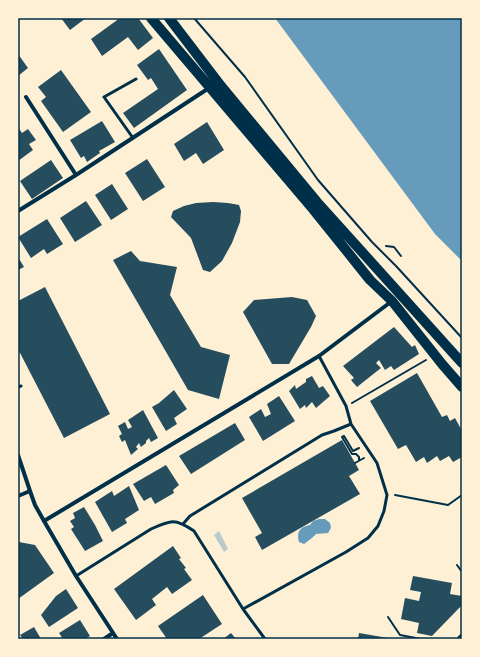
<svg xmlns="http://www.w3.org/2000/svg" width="480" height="657" viewBox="0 0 480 657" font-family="'Noto Sans',sans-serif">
<rect width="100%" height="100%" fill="#fdf0d5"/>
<!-- green -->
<path fill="#b9caca" d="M219,531l9,18 -4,3 -10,-17z"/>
<!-- water -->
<path fill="#669bbc" d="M275,18h187v243l-27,-27z
M319,519h6l5,4 1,5 -3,5 -12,1 -4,4 -8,6 -5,-2c-3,-10 1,-15 11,-17l3,-4z"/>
<!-- building -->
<path fill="#264d5e" d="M61,18h25l-16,12z
M120,18h18l15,20 -15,12 -10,-13 -26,19 -11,-17z
M159,49l28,41 -53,38 -11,-15 35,-24 -7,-11 -3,2 -11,-15z
M18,54l10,14 -10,8z
M61,70l30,42 -28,20 -22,-31 5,-4 -8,-10z
M102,121l13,21 -16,9 1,2 -13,9 -3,-6 -3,2 -11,-18z
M207,122l17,28 -21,14 -7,-11 -12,8 -10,-17z
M18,127l4,6 6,-4 8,11 -7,4 4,6 -15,11z
M147,159l18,28 -22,14 -18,-28z
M51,160l12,18 -31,21 -12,-18z
M112,184l16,25 -17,11 -16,-25z
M86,201l16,24 -27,17 -15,-24z
M213,202l15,1 11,2 2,6 -1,11 -8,21 -10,18 -12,11 -7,-2 -12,-32 -20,-21 2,-6 11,-5 12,-3z
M47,219l16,25 -16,10 -3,-5 -13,9 -13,-21z
M131,251l9,10 37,6 -7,28 31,52 29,8 -11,44 -31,-9 -75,-130z
M18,257l6,10 -6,3z
M45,287l65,127 -46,24 -46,-89v-48z
M292,297l15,3 9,16 -5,11 -22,37h-17l-29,-52 11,-12z
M394,327l18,20 3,-2 4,9 -25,16 -3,-4 -6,4 -6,-10 -3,3 5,5 -24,19 -6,-7 3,-2 -11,-12z
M417,373l25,44 5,-2 3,6 5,-3 7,13v26l-9,5 -4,-6 -9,5 -3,-5 -10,7 -3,-6 -8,5 -10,-17 -8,4 -28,-48z
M312,376l7,12 4,-2 7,10 -14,12 -4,-6 -6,6 -1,-3 -5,4 -11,-18 6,-6 1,4 10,-7v-3z
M174,390l13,19 -13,9 3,6 -11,7 -14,-24 7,-4z
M279,396l16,25 -32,20 -14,-24 12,-8 4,8 6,-3 -4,-10z
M143,410l15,28 -7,4 -2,-4 -3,3v2l-5,4 -2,-4 -3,4 2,2 -7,6 -6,-15 -3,2 -3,-6 3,-2 -4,-8 7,-4 3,7 4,-2 -4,-7z
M235,423l10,17 -54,34 -12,-18z
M342,440l17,30 -10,6 11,18 -98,56 -7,-13 7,-4 -20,-35z
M166,465l13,20 -6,5 1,3 -19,11 -4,-7 -7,4 -11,-17z
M129,486l10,24 -14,9 2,4 -15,9 -17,-30 17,-11 2,5z
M84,507l11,18 8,16 -18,10 -14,-22 3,-2 -4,-6 5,-3 -2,-5z
M19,542l16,3 19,28 -36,26v-56z
M173,546l8,12 -2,1 7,9 -2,1 8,11 -20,14 -5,-7 -15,12 4,6 -20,15 -22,-31z
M413,576l39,7 -2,11 12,2v9l-30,31 -15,-3 2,-10 -18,-4 4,-21 14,3 2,-9 -11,-2z
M66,589l12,19 -29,19 -8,-12 15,-19z
M203,595l19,29 -23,15h-32l-9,-13z
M80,620l10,16 -5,3h-22l-4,-6z
M34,627l7,12h-18l-3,-4z
M231,633l5,6h-13z
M359,633l29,5v1h-30z"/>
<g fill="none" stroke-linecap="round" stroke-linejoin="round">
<!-- path -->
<path stroke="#003049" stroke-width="2" d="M194,18l51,59 73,103 54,62 24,24 66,72
M386,246l8,1 7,9
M352,403l74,-43
M359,460v-3l-3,-3h-4l-10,-17 2,-1 9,15 6,-3
M355,463l9,-5
M395,495l53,10 14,-10
M457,565l5,7
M388,617l12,18 21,4"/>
<!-- service -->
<path stroke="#003049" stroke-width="3" d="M133,138l-29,-41 32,-18
M18,387l3,-1
M183,524l7,-8 132,-81 12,-4 17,-7
M76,576l75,-47c20,-9 24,-11 43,2l49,78 22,30
M243,609l103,-57 22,-14 10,-12 6,-15 3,-16 -10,-32 -26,-39 -5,-18 -27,-50"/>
<!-- minor -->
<path stroke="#003049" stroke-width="4" d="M26,97l50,78
M18,211l58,-36 133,-87
M18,455l12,36 5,14 9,16 32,55 41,63
M18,496l12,-5
M44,521l275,-165 73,-55
M104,639l9,-6"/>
<!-- secondary -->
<path stroke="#003049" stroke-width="8" d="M461,639l1,-1"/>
<!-- primary -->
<path stroke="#003049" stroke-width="10" d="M151,18l162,191 57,71 22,21 50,63 20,23
M169,18l52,68 96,116 145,161"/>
</g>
<!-- border -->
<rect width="480" height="657" fill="none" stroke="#fdf0d5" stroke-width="38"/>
<rect x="19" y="19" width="442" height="619" fill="none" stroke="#003049" stroke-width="1.5"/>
</svg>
